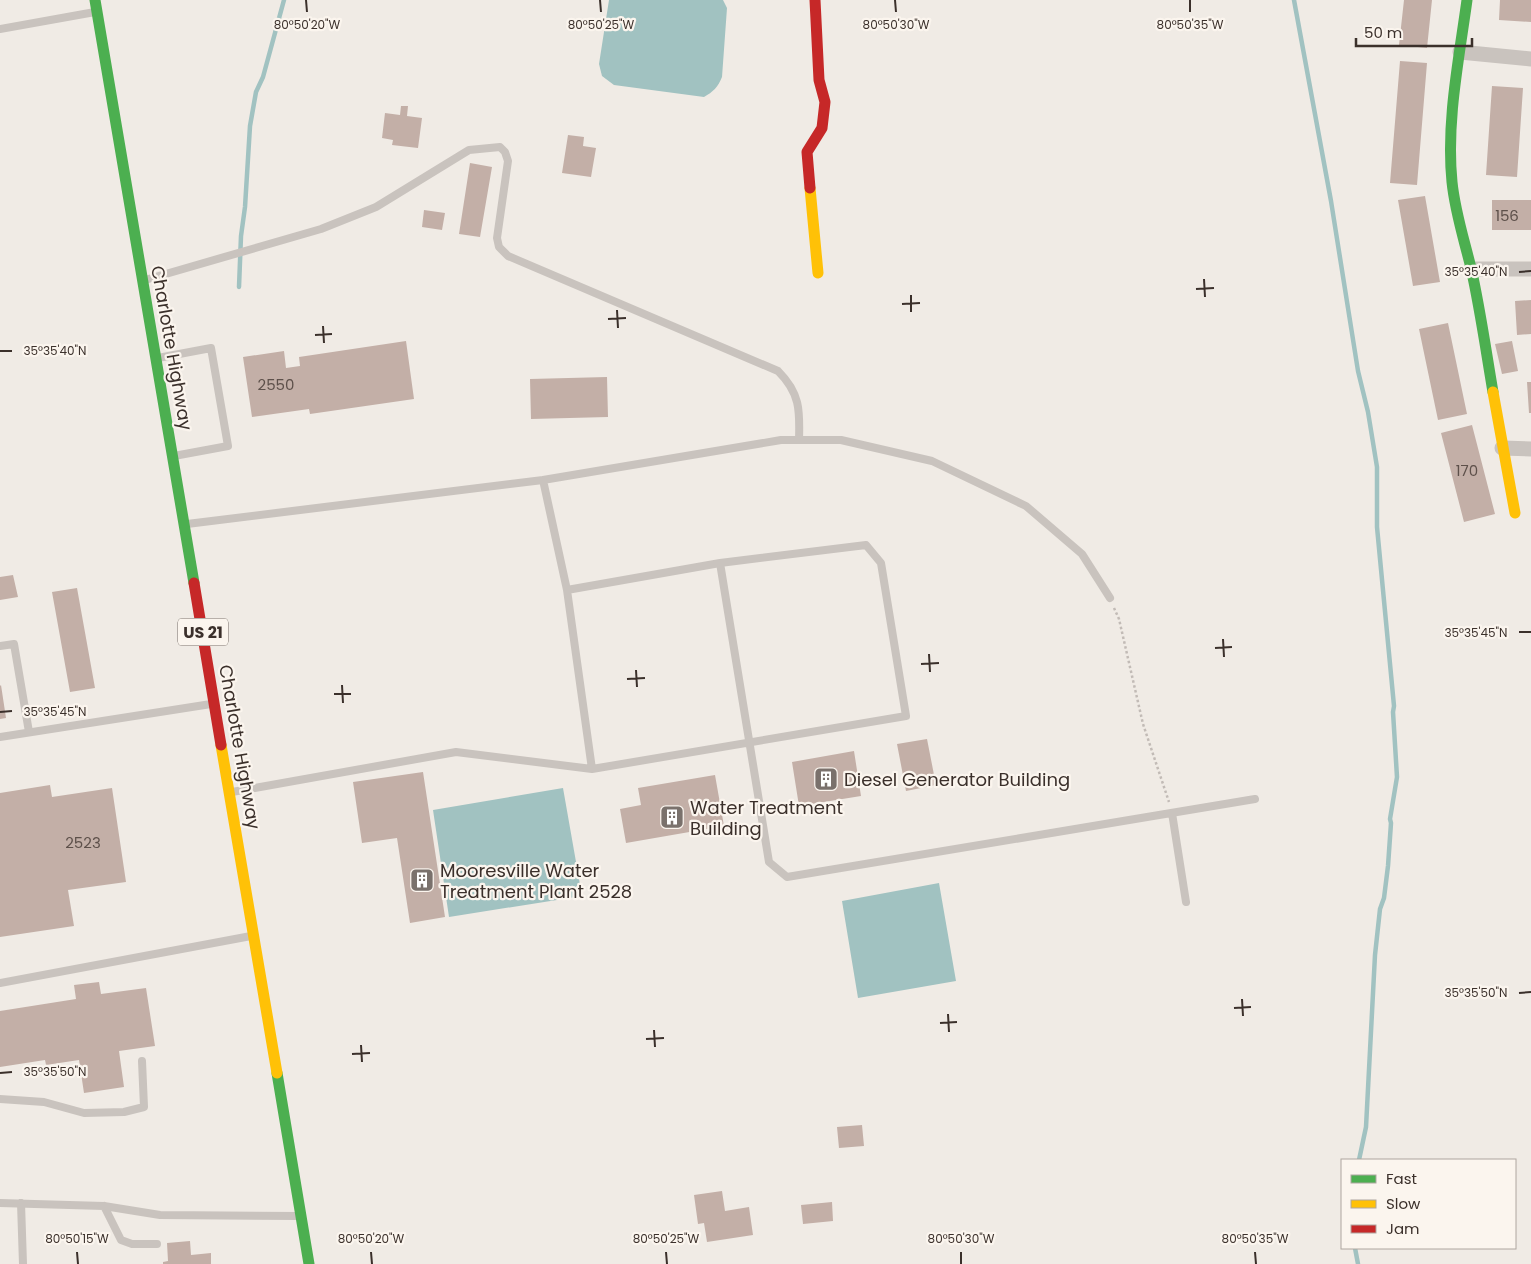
<svg xmlns="http://www.w3.org/2000/svg" width="1531" height="1264" viewBox="0 0 1531 1264" font-family="Poppins,sans-serif">
<rect width="100%" height="100%" fill="#f0ebe5"/>
<!-- water -->
<path fill="#a1c2c1" d="M609,0h114l4,8 -5,69c-4,10 -9,15 -18,20l-90,-12 -12,-9 -3,-12z
M563,788l19,108 -133,21 -16,-107z
M939,883l17,98 -98,17 -16,-97z"/>
<g fill="none" stroke-linecap="round" stroke-linejoin="round">
<!-- stream -->
<path stroke="#a1c2c1" stroke-width="4.5" d="M1294,0l37,201 27,170 10,41 9,55v60l17,179 -1,6 4,65 -7,42 1,4 -3,43 -4,32 -4,11 -5,46 -9,172 -7,33
M239,287l2,-51 4,-29 5,-81 6,-34 7,-15 21,-77
M1355,1248l3,16"/>
</g>
<!-- building -->
<path fill="#c3afa7" d="M1404,0h28l-5,48 -28,-3z
M1500,0h31v22l-32,-2z
M1400,61l27,2 -10,122 -27,-2z
M1492,86l31,2 -6,89 -31,-2z
M401,106h7l-1,10 15,2 -4,30 -26,-3 1,-5 -11,-2 3,-25 15,2z
M568,135l16,2 -1,9 13,2 -5,29 -29,-4z
M470,163l22,4 -12,70 -21,-3z
M1425,196l15,86 -27,4 -15,-86z
M1492,200h39v30h-39z
M424,210l21,3 -3,17 -20,-3z
M1531,300v34l-14,1 -2,-34z
M1448,323l19,91 -29,6 -19,-91z
M406,341l8,58 -104,15 -1,-5 -57,8 -9,-60 41,-6 2,17 14,-2 -1,-9z
M1512,341l6,30 -16,3 -7,-30z
M607,377l1,40 -77,2 -1,-40z
M1527,382h4v31h-2z
M1472,425l23,89 -31,8 -23,-89z
M13,575l5,22 -18,3v-23z
M77,588l18,100 -25,4 -18,-100z
M1,685l5,33 -6,1v-33z
M927,739l9,46 -30,6 -9,-47z
M854,751l7,45 -62,10 -7,-44z
M423,772l22,145 -35,6 -13,-85 -35,5 -9,-61z
M715,775l9,51 -98,17 -6,-34 21,-4 -3,-17z
M50,785l2,12 60,-9 14,94 -58,8 6,36 -74,11v-144z
M99,982l2,12 45,-6 9,58 -36,5 5,36 -40,6 -5,-33 -33,5 -1,-5 -45,7v-56l76,-12 -2,-14z
M862,1125l2,21 -25,2 -2,-21z
M722,1191l3,20 24,-4 4,28 -46,7 -3,-19 -6,1 -4,-29z
M832,1202l1,19 -30,3 -2,-19z
M190,1241l1,14 20,-2v11h-48v-2l5,-1 -1,-18z"/>
<g fill="none" stroke-linecap="round" stroke-linejoin="round">
<!-- path -->
<path stroke="#c2bbb6" stroke-width="2.5" stroke-dasharray="2.5 2.5" stroke-linecap="butt" d="M1114,608l5,11 24,105 26,78"/>
<!-- lane -->
<path stroke="#c9c3be" stroke-width="8" d="M0,29l95,-17
M145,280l176,-51 55,-22 93,-57 31,-3 5,5 3,9 -11,77 2,9 9,9 270,115c22,22 22,39 21,69
M158,358l53,-10 17,98 -54,10
M543,480l238,-40h60l91,21 94,45 56,48 28,44
M187,524l356,-44 24,110 153,-27 146,-18 15,18 25,153 -314,53 -136,-17 -224,40
M720,563l49,299 18,15 468,-78
M567,590l25,179
M0,646l14,-2 15,88
M0,737l211,-33
M1172,813l14,89
M0,983l251,-47
M0,1099l44,3 40,11 40,-1 20,-5 -2,-46
M0,1203l104,3 56,9 139,1
M21,1203l2,61
M104,1206l17,34 11,4h25"/>
<!-- street -->
<path stroke="#c9c3be" stroke-width="15" d="M1460,52l71,7
M1471,269h60
M1502,448l29,1"/>
<!-- fast -->
<path stroke="#4caf50" stroke-width="11" d="M95,0l99,583
M1467,0c-8,59 -21,122 -15,182 3,30 12,57 19,86 9,40 15,83 22,124
M277,1073l32,191"/>
<!-- slow -->
<path stroke="#ffc107" stroke-width="11" d="M810,188l8,85
M1493,392l22,121
M221,745l56,328"/>
<!-- jam -->
<path stroke="#c62828" stroke-width="11" d="M810,188l-3,-36 15,-24 3,-26 -6,-22 -4,-80
M194,583l27,162"/>
</g>
<!-- ticks -->
<path fill="none" stroke="#3b302b" stroke-width="2" d="M306,0l1,12M600,0l1,12M895,0l1,12M1190,0v12M1519,272l12,-1M1204,279l1,18M1196,289l18,-1M911,295v17M902,304l18,-1M617,310l1,18M608,319l18,-1M323,326l1,17M315,335l17,-1M0,351h12M1519,632h12M1223,639l1,18M1215,648l17,-1M929,654l1,18M921,664l18,-1M636,670l1,17M627,679l18,-1M342,685l1,18M334,694h17M0,712l12,-1M1519,993l12,-1M1242,999l1,17M1234,1008l17,-1M948,1014l1,18M940,1023l17,-1M654,1030l1,17M646,1039l18,-1M361,1045l1,17M352,1054l18,-1M0,1073l12,-1M77,1252l1,12M371,1252l1,12M666,1252l1,12M961,1252v12M1255,1252l1,12"/>
<!-- icons -->
<defs>
<g id="building-square" transform="scale(1.25)"><rect x="-9" y="-9" width="18" height="18" rx="4" fill="#7a716c" stroke="#fbf5ee"/><path d="M-4-6H4V6H1V3H-1V6H-4ZM-2.5-4.3h1.7v1.8h-1.7ZM.8-4.3h1.7v1.8H.8ZM-2.5-1h1.7V.8h-1.7ZM.8-1h1.7V.8H.8Z" fill="#fff"/></g>
</defs>
<g fill-rule="evenodd">
<use href="#building-square" x="826" y="779"/>
<use href="#building-square" x="672" y="817"/>
<use href="#building-square" x="422" y="880"/>
</g>
<g text-anchor="middle" dominant-baseline="central" stroke-width="4.5" stroke-linejoin="round" paint-order="stroke">
<!-- number labels -->
<g font-size="15" fill="#5d504a">
<text x="1507" y="215">156</text>
<text x="276" y="384">2550</text>
<text x="1467" y="470">170</text>
<text x="83" y="842">2523</text>
</g>
<!-- shield labels -->
<rect fill="#fbf5ee" stroke="#756b66" stroke-width="1" x="178" y="618.5" width="50" height="27" rx="4"/>
<g font-size="16" font-weight="bold" fill="#3b302b">
<text x="203" y="632">US 21</text>
</g>
<!-- street labels -->
<g font-size="18" fill="#3b302b" stroke="#fbf5ee">
<text transform="translate(172 348) rotate(80)">Charlotte Highway</text>
<text transform="translate(240 747) rotate(80)">Charlotte Highway</text>
</g>
<!-- poi labels -->
<g font-size="18" fill="#3b302b" stroke="#fbf5ee" text-anchor="start">
<text x="844" y="779">Diesel Generator Building</text>
<text x="690" y="807">Water Treatment<tspan x="690" dy="21">Building</tspan></text>
<text x="440" y="870">Mooresville Water<tspan x="440" dy="21">Treatment Plant 2528</tspan></text>
</g>
</g>
<g font-size="12" text-anchor="middle" fill="#3b302b" stroke="#fbf5ee" stroke-width="4.5" stroke-linejoin="round" paint-order="stroke">
<text x="307" y="29">80°50'20"W</text>
<text x="601" y="29">80°50'25"W</text>
<text x="896" y="29">80°50'30"W</text>
<text x="1190" y="29">80°50'35"W</text>
<text x="1476" y="276">35°35'40"N</text>
<text x="55" y="355">35°35'40"N</text>
<text x="1476" y="637">35°35'45"N</text>
<text x="55" y="716">35°35'45"N</text>
<text x="1476" y="997">35°35'50"N</text>
<text x="55" y="1076">35°35'50"N</text>
<text x="77" y="1243">80°50'15"W</text>
<text x="371" y="1243">80°50'20"W</text>
<text x="666" y="1243">80°50'25"W</text>
<text x="961" y="1243">80°50'30"W</text>
<text x="1255" y="1243">80°50'35"W</text>
</g>
<!-- legend -->
<rect x="1341" y="1159" width="175" height="90" fill="#fbf5ee" stroke="#aea6a0"/>
<rect x="1351" y="1175" width="25" height="8" fill="#4caf50" stroke="#aea6a0"/>
<text x="1386" y="1184" font-size="15" fill="#3b302b">Fast</text>
<rect x="1351" y="1200" width="25" height="8" fill="#ffc107" stroke="#aea6a0"/>
<text x="1386" y="1209" font-size="15" fill="#3b302b">Slow</text>
<rect x="1351" y="1225" width="25" height="8" fill="#c62828" stroke="#aea6a0"/>
<text x="1386" y="1234" font-size="15" fill="#3b302b">Jam</text>
<!-- scale -->
<path d="M1356 38v8h116v-8" fill="none" stroke="#3b302b" stroke-width="2.5"/>
<text x="1364" y="38" font-size="15" fill="#3b302b" stroke="#fbf5ee" stroke-width="4" paint-order="stroke">50 m</text>
</svg>
